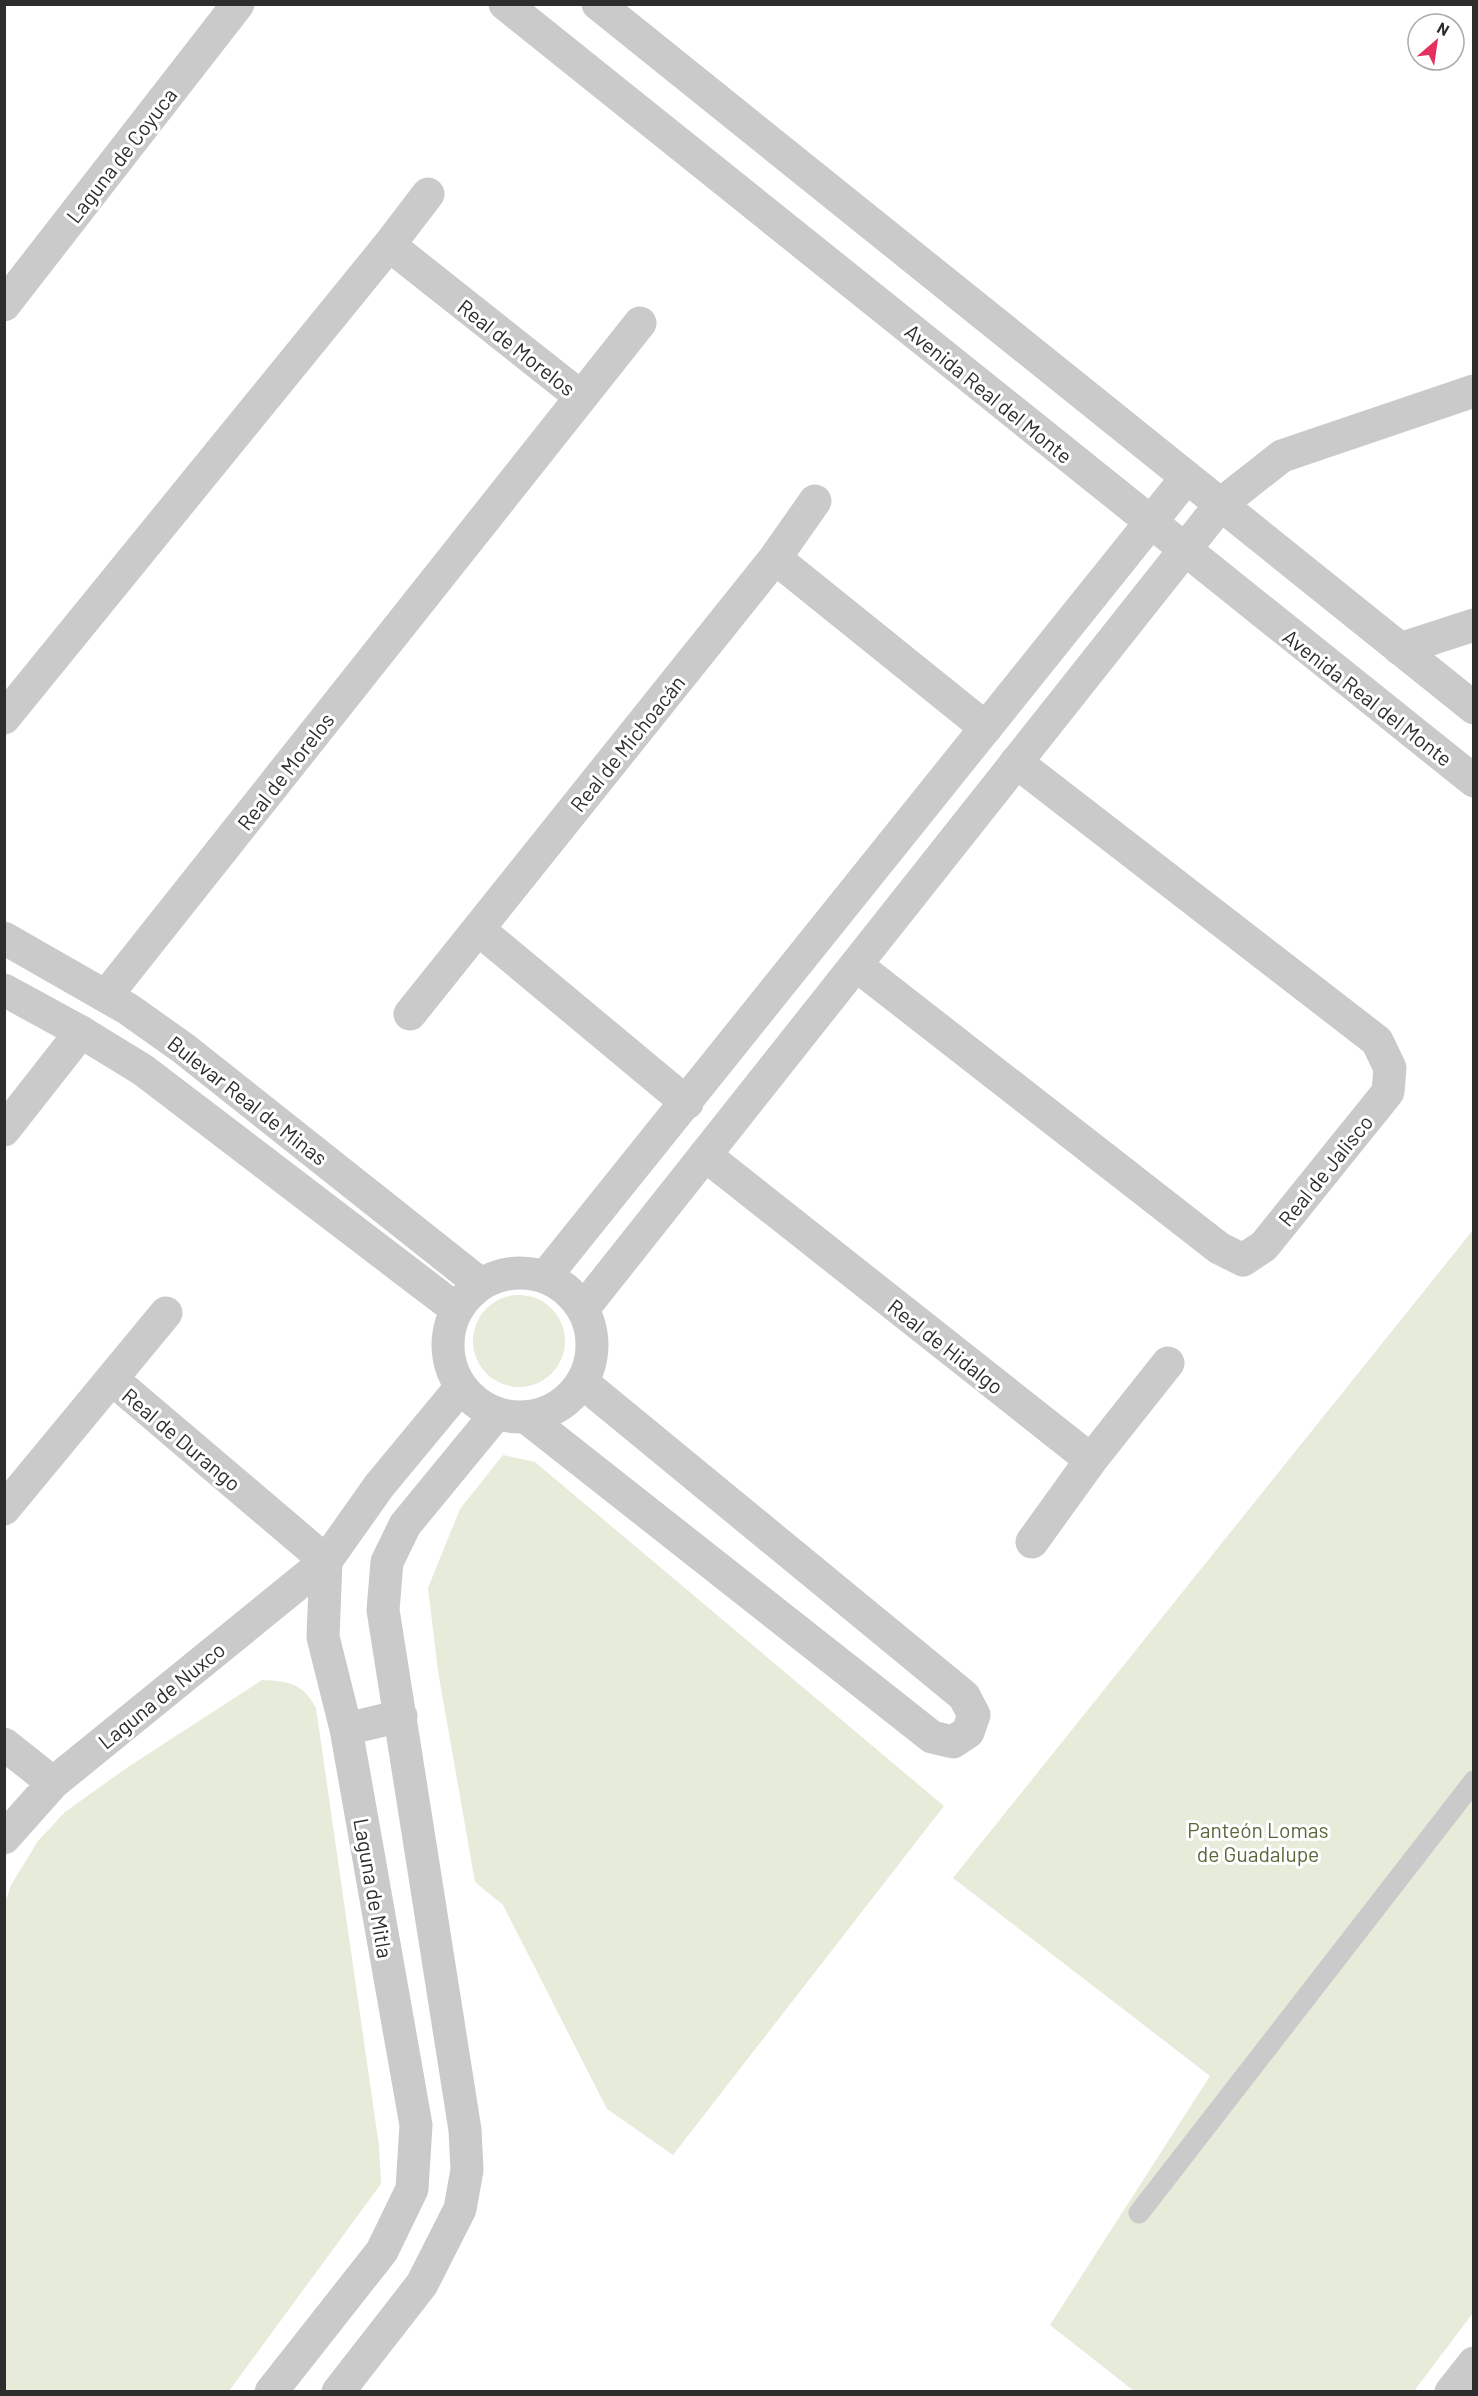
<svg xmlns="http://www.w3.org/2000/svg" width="1478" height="2396" viewBox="0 0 1478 2396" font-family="Barlow,sans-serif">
<rect width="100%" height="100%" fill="#fff"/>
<!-- green -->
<path fill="#e6ebda" d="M1473,1230v1083l-59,78h-280l-84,-66 160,-249 -257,-198z
M473 1341a46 46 0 1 1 92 0a46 46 0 1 1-92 0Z
M503,1455l32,7 409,344 -271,349 -66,-46 -104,-204 -28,-23 -37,-211 -10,-83 32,-79z
M262,1680c26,1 41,3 54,28l63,438 2,38 -152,207h-224l-1,-485 7,-21 27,-44 27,-29 63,-45z"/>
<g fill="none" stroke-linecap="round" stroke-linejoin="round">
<!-- service -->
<path stroke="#cacaca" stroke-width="21" d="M1139,2213l335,-432"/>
<!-- minor -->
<path stroke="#cacaca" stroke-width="33" d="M389,245l192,152
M4,305l234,-301
M1221,504l61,-48 192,-65
M775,558l211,170
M1400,649l74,-24
M4,718l385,-473 39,-51
M478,929l209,174
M856,965l363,283 24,12 21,-14 124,-154 2,-24 -13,-27 -361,-279
M106,996l534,-673
M410,1014l365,-456 40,-57
M4,1130l77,-98
M705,1155l386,305
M526,1417l406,320 21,5 15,-10 6,-17 -10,-19 -382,-314
M4,1509l162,-196
M1032,1542l59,-82 77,-97
M4,1744l49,39
M4,1838l49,-55 273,-222 -214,-182"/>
<!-- tertiary -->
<path stroke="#cacaca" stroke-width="33" d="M505,4l969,777
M598,4l876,704
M4,938l124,71 55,39 295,234
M4,990l77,42 62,38 313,239
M448 1345a72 72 0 1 1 144 0a72 72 0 1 1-144 0Z
M545,1277l642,-800
M583,1309l638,-805
M346,1729l55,-13
M271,2392l111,-141 30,-62 4,-64 -70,-396 -23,-92 3,-76 53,-75 82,-99
M338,2392l84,-108 38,-75 7,-39 -2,-40 -82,-520 4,-48 18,-37 92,-112
M1451,2392l23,-29"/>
</g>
<g text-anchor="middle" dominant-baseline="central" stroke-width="6" stroke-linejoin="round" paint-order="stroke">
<!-- street labels -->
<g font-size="21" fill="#2d2d2d" stroke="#fff">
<text transform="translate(121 155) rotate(-52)">Laguna de Coyuca</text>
<text transform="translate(517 347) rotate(38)">Real de Morelos</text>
<text transform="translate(989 393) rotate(39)">Avenida Real del Monte</text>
<text transform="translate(1368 697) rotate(38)">Avenida Real del Monte</text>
<text transform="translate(627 743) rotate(-51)">Real de Michoacán</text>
<text transform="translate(285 771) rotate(-52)">Real de Morelos</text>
<text transform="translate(248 1100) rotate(38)">Bulevar Real de Minas</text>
<text transform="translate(1325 1170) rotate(-51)">Real de Jalisco</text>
<text transform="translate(946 1346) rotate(38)">Real de Hidalgo</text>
<text transform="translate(182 1439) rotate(40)">Real de Durango</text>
<text transform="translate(161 1695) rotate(-39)">Laguna de Nuxco</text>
<text transform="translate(374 1888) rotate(80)">Laguna de Mitla</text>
</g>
<!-- park labels -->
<g font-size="21" fill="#59683b" stroke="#fff">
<text x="1258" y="1829">Panteón Lomas<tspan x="1258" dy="24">de Guadalupe</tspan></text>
</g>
</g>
<!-- border -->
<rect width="1478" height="2396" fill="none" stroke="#2d2d2d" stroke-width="12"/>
<!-- north arrow -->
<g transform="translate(1436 42) rotate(29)"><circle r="28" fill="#ffffff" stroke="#ababab" stroke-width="1.5"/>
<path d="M0-4.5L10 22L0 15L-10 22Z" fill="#e42f60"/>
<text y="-9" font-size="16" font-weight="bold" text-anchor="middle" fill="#2d2d2d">N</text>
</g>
</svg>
